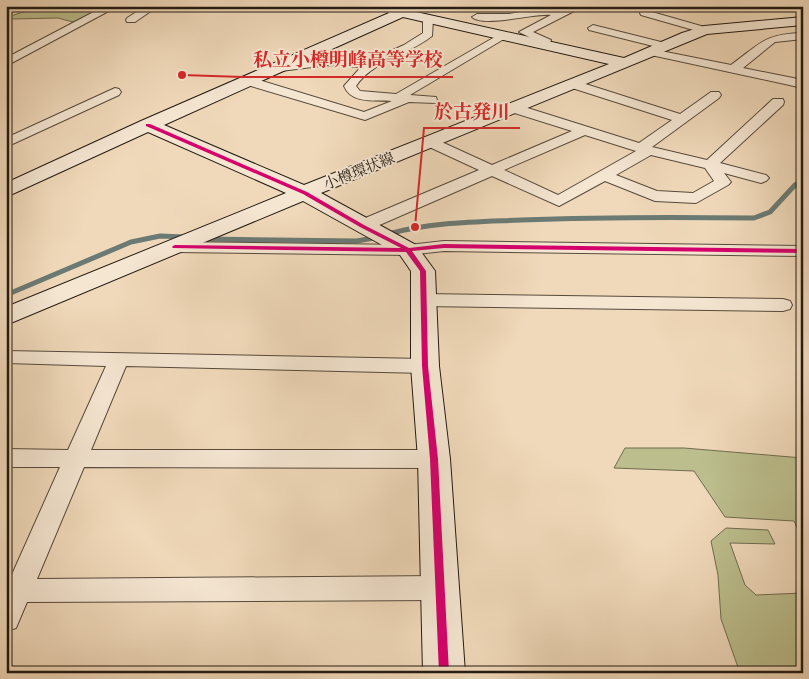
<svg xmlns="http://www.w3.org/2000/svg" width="809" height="679" viewBox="0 0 809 679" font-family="Cardo,'Noto Serif JP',serif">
<rect width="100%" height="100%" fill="#f0d9ba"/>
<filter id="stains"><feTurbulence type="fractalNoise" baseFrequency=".004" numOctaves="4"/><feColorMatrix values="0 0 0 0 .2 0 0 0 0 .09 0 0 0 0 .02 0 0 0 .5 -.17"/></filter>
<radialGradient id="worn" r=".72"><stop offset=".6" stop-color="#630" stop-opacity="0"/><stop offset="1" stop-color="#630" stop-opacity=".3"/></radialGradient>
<!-- green -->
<path fill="#bcbe8d" stroke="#706c50" d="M43,6h64l-34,16 -15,-4 -45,1 -6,-2z
M625,448h59l119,10v83l-9,-20 -69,-4 -31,-46 -80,-3z
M726,528l42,2 7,14 -45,-1 15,42 11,10 47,-2v80h-63l-19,-54 -3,-44 -7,-34z"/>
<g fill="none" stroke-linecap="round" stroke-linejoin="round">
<!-- stream-far1 -->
<path stroke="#6b7a74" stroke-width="4" d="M794,187l9,-10"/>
<!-- stream -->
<path stroke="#6b7a74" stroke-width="5" d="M388,234c44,-12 88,-12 133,-14 77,-3 155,-3 233,-2l16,-6 25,-27
M204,239l153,2 22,-4
M6,295l125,-53 29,-6 25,1"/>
<!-- street casing -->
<g stroke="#564a3c" stroke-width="2">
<path id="street" d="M6,6h18l-18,6z
M105,6h13l-112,60v-8z
M146,6h12l-23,16h-8l-1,-2 1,-2z
M570,6h14l-51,26 18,8 -3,7h-8l-1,-5 -20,-10 32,-17c-17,-2 -67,13 -79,2l5,-3h32l33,-6 20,2z
M792,6h11v6z
M645,10l63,18 1,2 -5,3 -63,-18 -1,-2 1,-2z
M428,16l5,3 -1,17c-24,19 -58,24 -76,50l4,5 36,3 104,-60h8l1,2 -99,59 26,2 1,3 -1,3 -27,-1 -44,18 -121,-36 -2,-3 2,-3h8l112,34 28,-11c-17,-1 -41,3 -48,-15l17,-19 -33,-2 -47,6 -6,-4 6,-4 47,-6 43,3 33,-15 19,-12v-14z
M593,25l76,19 2,2 -6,3 -76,-19 -1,-2z
M803,33v6l-28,3 -32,26 60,12v8l-152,-33 -6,-3 6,-3 80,16c30,-22 33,-31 72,-32z
M573,80l107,34 31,-22h8l2,3 -2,3 -67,49 55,13 66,-61h10l1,3 -1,3 -63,58 46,12 3,3 -3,3 -5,2 -37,-10 7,9 -3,3 -32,18 -41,-2 -50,-20 -46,25 -67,-30 -124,54h-12l-2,-4 2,-4 123,-52 -54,-25 -2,-3 2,-3h10l57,26 80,-34 -64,-20 -2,-3 2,-3h10l121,38 33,-23 -103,-33 -2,-3zM585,135l51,16 -78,44 -54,-25zM651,155l54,13 9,13 -21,12 -36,-2 -41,-16z
M115,88l4,1 2,3 -2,3 -113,52v-9z
M444,241l359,5v10l-359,-5 -36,4 -233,-3 -6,-1 -3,-4 3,-4 6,-1 233,3z
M423,294l360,5 7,2 2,4 -2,4 -7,2 -360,-5 -7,-2 -2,-4 2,-4z
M6,351l419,8 7,2 3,5 -3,5 -7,2 -299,-7 -35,84h343l8,3 4,6 -4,6 -8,3 -350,-1 -47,112 403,-3 10,4 4,8 -4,8 -10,4 -413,2 -11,26 -10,3v-52h4l50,-112h-54v-18l62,1 38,-84 -100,-3z"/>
</g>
<!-- secondary casing -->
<g stroke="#231b12" stroke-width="2">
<path id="secondary" d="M405,6h19l-8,6 208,46 58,-25 22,-7 99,-9v8l-96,9 -386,159 95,52 19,26 4,95 11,93 15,214h-42l-5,-214 -7,-93v-95l-11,-16 -97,-54 -297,124v-18l280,-114 -138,-61 -142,65v-14l135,-62 248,-108 -2,-2 2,-3zM403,17l206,47 -305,121 -140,-60z"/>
</g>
<!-- street -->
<use href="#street" fill="#f5e6d2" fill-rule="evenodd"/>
<!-- secondary -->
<use href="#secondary" fill="#f5e6d2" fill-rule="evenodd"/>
<!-- cycleway casing -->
<g stroke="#f5e6d2" stroke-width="3">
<path id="cycleway" d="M146,124h4l157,68 57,33 45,23 35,-4 359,5v4l-359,-5 -32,3 14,20 2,95 10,93 11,214h-10l-9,-214 -8,-93 -2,-95 -14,-19 -233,-4 -1,-1 1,-1 2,-1 226,3 -41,-21 -57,-33 -157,-68z"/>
</g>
<!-- cycleway -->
<use href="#cycleway" fill="#d6006c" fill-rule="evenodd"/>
</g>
<g text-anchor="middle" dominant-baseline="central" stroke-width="4" stroke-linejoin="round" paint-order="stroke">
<!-- far-street labels -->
<g font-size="15" fill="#231b12" stroke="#f5e6d2">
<text transform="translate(359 171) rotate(-22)">小樽環状線</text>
</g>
</g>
<!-- callouts -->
<path fill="none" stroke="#d62828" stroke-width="2" d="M182 75L243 77H453M415 227L424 128H520"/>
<g fill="#d62828" stroke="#f5e6d2" stroke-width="2">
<circle cx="182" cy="75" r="5"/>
<circle cx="415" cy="227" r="5"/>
</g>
<g font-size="19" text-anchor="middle" font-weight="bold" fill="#d62828" stroke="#f5e6d2" stroke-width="4" stroke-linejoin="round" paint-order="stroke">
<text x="348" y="66">私立小樽明峰高等学校</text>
<text x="472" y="118">於古発川</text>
</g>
<!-- margin -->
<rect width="809" height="679" fill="none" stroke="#f0d9ba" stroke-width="25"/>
<rect x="8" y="8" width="794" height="664" fill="none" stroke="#231b12" stroke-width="2.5"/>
<rect x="12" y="12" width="784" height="654" fill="none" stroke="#231b12"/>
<rect width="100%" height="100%" filter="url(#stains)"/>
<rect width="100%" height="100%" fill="url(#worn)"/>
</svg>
